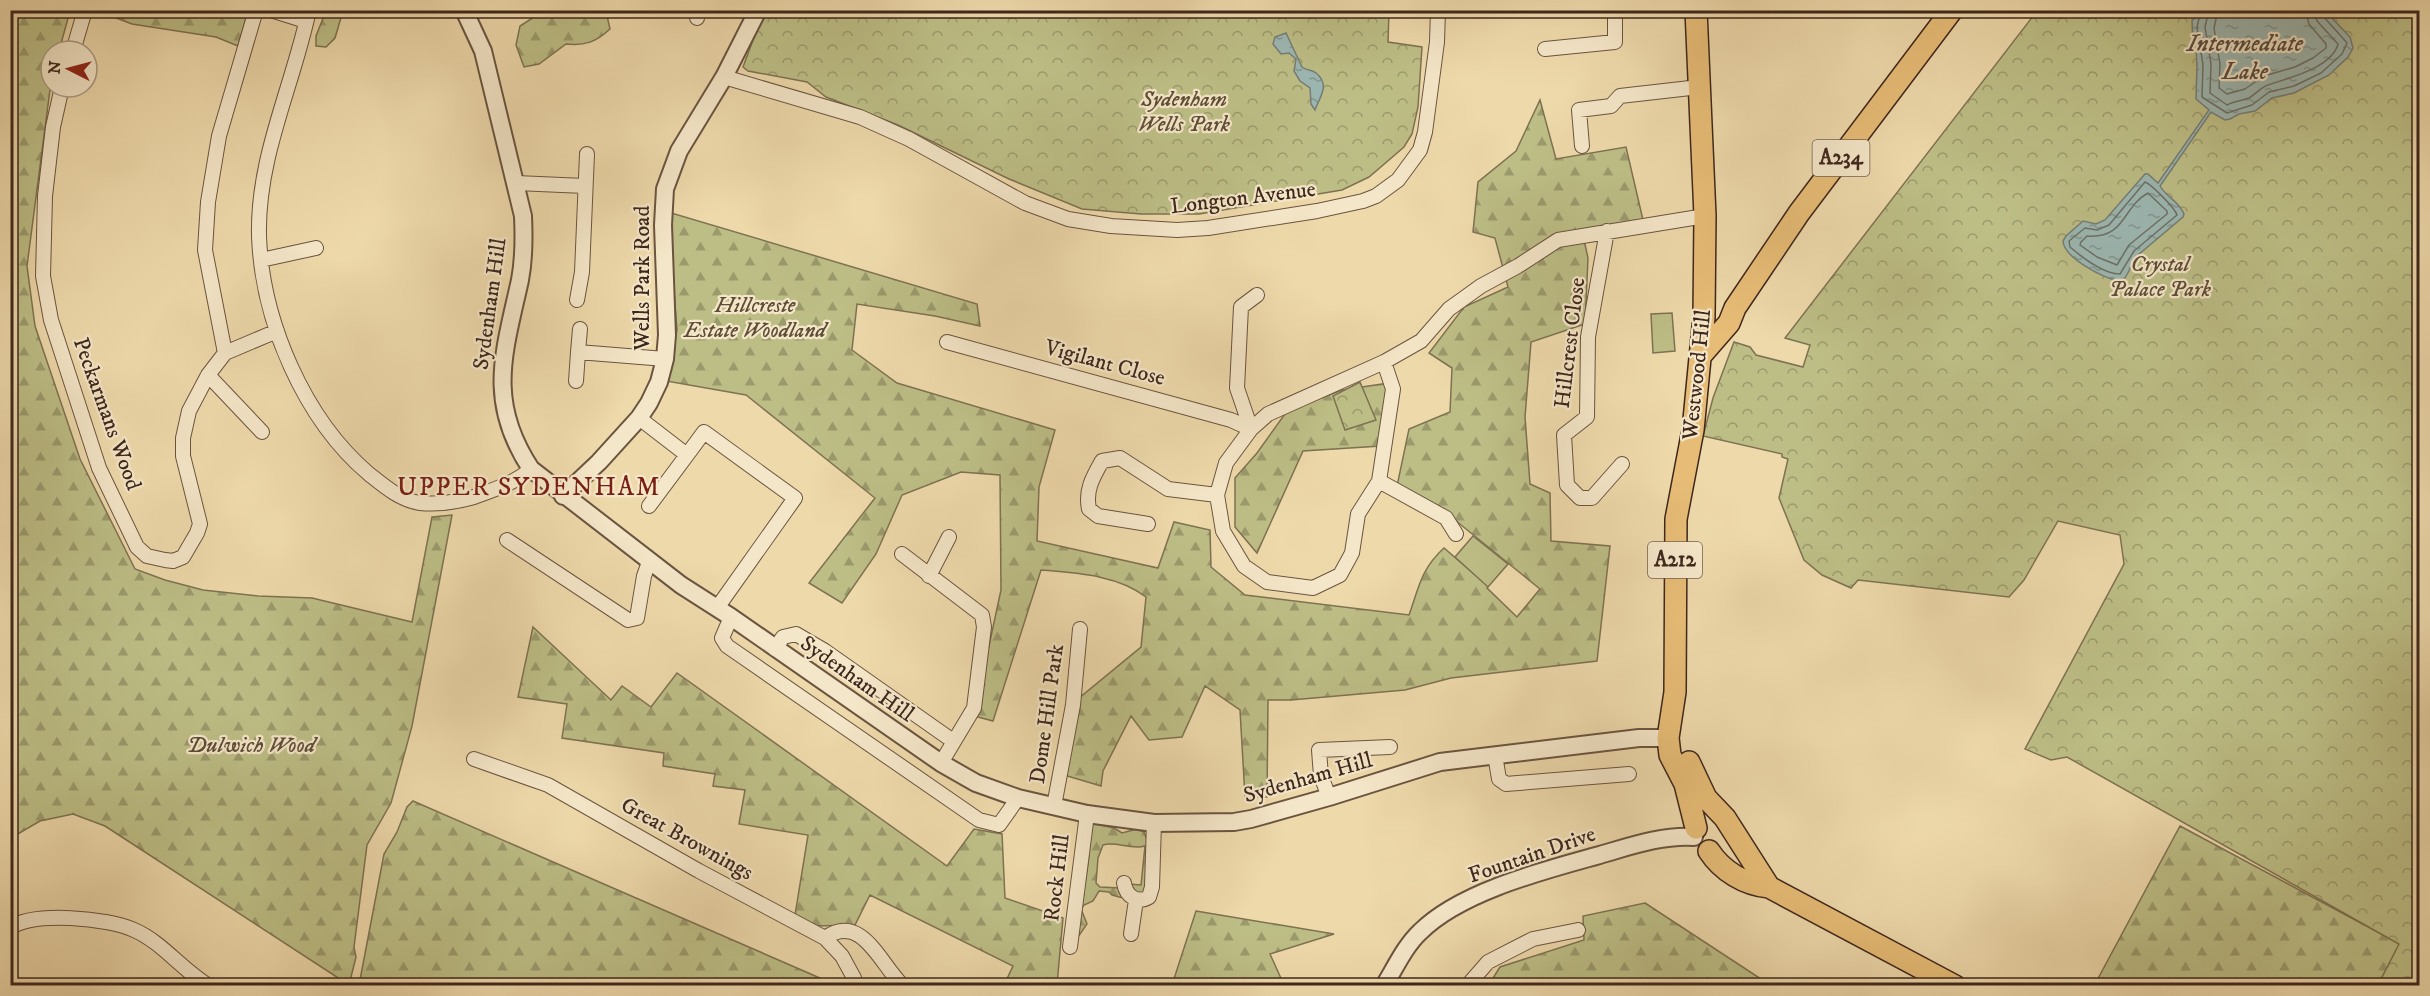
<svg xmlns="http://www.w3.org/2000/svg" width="2430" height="996" viewBox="0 0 2430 996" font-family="'IM FELL DW Pica',serif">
<defs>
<pattern id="forest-firs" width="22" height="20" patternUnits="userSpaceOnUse" patternTransform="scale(1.5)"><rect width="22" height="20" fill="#bdbe86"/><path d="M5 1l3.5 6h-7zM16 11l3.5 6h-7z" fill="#9b9a6d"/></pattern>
<pattern id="park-crowns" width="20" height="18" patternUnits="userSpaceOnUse" patternTransform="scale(1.5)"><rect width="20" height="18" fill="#bdbe86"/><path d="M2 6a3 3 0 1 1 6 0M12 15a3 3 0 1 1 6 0" fill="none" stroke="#9b9a6d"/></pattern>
<pattern id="water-ripples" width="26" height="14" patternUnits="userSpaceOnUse" patternTransform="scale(1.5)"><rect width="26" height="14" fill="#9cb8b3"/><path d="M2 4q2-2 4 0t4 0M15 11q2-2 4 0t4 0" fill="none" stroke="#819691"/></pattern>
</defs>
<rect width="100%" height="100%" fill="#eed9ab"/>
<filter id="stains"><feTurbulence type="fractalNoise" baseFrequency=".00333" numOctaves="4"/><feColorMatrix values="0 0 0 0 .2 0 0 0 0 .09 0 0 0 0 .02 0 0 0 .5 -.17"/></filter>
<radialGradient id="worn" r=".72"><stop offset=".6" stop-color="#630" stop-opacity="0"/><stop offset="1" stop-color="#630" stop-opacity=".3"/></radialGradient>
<!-- forest -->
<path fill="url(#forest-firs)" stroke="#7e7252" stroke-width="1.5" d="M545,10l61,1 4,18c-14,13 -25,17 -44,15l-27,20 -15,3 -8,-22 4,-19z
M10,11h60l-11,40h-8v31l-24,184 8,60 45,133 55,110 30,11 38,10 55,6 54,2 100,24 20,-105 20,-2 -40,211 -21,77 -24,42 -13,102 2,10 -7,28 -244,-159 -32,-12 -33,7 -29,17z
M98,11h150l-10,35 -22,-9 -84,-13z
M326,11h17l-8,27 -9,9 -10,-1v-10z
M1540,100l16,59 70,-12 17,73 -61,11 6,27 -3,66 -54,18 -6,75 5,67 20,9 1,48 59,5 -13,115 -146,17 -46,12 -114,10h-23l-1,97h-22l-5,-87 -35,-24 -23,51 -33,3 -18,-24 -28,55 -2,15 -37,-11 14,-76 63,-52 5,-50c-28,-22 -70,-24 -105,-27l-48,151 -19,-5 27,-126 -1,-115 -39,-3 -59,23 -26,59 -34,49 -33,-20 66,-85 -129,-103 -80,-14 11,-51 -9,-118 309,92 3,22 -45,-10 -78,-12 -5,46 45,33 158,47 -16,57 -2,54 121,27 16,-46 36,8 1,37 34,28 164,20c10,-28 12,-46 35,-67l44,38 -1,2 30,29 23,-28 -90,-73 -53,-30 12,-57 41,-17 2,-44 -23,-15 35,-46 44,-20 -13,-49 -22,-6 5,-50 38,-31z
M1396,382l-15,64 -78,5 -46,102 -22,-26v-49l22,-25 30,-42 55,-21z
M533,627l78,73 11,-14 29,21 26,-34 270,193 27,-37 28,5 3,64 58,20 -6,67h-53l9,-19 -143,-71 -15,30 -40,1 -20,-11 13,-80 -69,-11 6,-34 -32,-4 2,-12 -52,-8 1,-13 -102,-15 5,-34 -49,-7z
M413,801l423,184h-477l25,-131 13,-22 10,-25z
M1096,824l18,4 8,5 15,-4 7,3 3,8 -1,47 -2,5 -7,3 -9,-11 13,1 4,-39c-14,4 -29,-5 -42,-1l-5,13 -2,25 4,4 20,1 3,10 -11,-3 -3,-3 -10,-1 -6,10 -9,4 -3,4 6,15 -9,13 -10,-2 17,-52 4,-27 -4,-3 4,-28z
M2180,826l220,118 -22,41 -284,1z
M1645,903l122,80 11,2h-92l-42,-6 -26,6 -130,1 12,-19 84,-27 -1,-24z
M1196,911l138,23 -64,20 14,31h-112z"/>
<!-- park -->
<path fill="url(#park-crowns)" stroke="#7e7252" stroke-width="1.5" d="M764,10l625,1 -1,31 34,5 -4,60 -6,27 -8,13 -35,30 -27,13 -143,24h-58l-59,-5 -73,-30 -111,-54 -72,-28 -19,-15 -59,-11 -5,-4z
M2037,11h382v974h-41l21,-41 -332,-187 -16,3 -26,-11 99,-185 -4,-29 -62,-14 -34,59 -15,17 -151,-17 -7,8 -29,-13 -18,-15 -25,-62 9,-39 -6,-2v-3l-79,-18 10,-38 21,-56 16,5 6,8 47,12 7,-22 -25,-7z
M1360,382l16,38 -31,10 -12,-34z"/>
<!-- pitch -->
<path fill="#bdbe86" stroke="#7e7252" stroke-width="1.5" d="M1672,313l3,38 -22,2 -2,-39z
M1473,536l35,28 -20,23 -33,-30z"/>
<!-- water -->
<path fill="url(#water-ripples)" stroke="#767e77" stroke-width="1.5" d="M2196,11h129l25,26 3,11 -5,9 -19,18 -35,18 -22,5 -17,13 -16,3 -9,5 -5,1 -14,-8 -51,74c6,11 19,15 24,28l-1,3 -45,38 -13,23 -7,3c-16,-4 -54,-23 -55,-40l3,-5 17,-15 13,3 9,-4 40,-46h3l10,9 51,-73 -13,-11 1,-33 -1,-17 -3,-2 -1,-27 4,-2 -2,-3z
M1286,33l16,34c5,4 9,2 14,6 15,12 3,25 -1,37l-4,-6 -1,-16 -10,-7 -6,-10 2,-12 -7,-6 -8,1 -8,-10 2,-7z"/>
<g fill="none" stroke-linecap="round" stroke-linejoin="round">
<!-- shore -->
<path stroke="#6d7068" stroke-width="1.5" d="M2201,10l-4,17 6,38 -1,32 25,16 25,-8 17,-13 25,-6 27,-13 21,-19 5,-11 -24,-27 -1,-6
M2209,10l-4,17 6,37 -1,29 17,12c7,-4 15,-4 22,-7 7,-4 12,-11 19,-13 20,-7 64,-17 70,-41l-21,-23 -3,-11
M2218,10l-4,18 6,36 -1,24 8,6 18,-5 19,-13 31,-9 18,-9 13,-10v-4l-17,-20 -4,-14
M2145,182c6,2 30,26 32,33l-43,36 -14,23c-17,0 -37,-16 -50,-27l-1,-6 16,-13 12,2 12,-5z
M2148,193l19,18v3l-38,31 -12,20 -20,-8 -17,-12 1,-3 6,-6c39,3 35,-29 61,-43z"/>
<!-- minor casing -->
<g stroke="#6a5440" stroke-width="16">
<path id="minor" d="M271,10l35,11
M309,10c-16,76 -52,147 -50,226 3,85 45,183 110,238 15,12 31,26 51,29 19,2 36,-1 54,-6 19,-7 41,-14 57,-28
M696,10l1,8
M1545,49l70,-7v-32
M73,51l12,-41
M724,77l136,40 49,22 116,64 43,16 43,7 66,4 31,-2 109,-17 46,-10 13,-5 22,-16 22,-30 5,-18 12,-90 1,-32
M62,87l-9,40 -8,69 -2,80 8,44 48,148 38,79 10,9 18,4 8,1 10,-4 14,-24 3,-9 -17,-68v-18l6,-27 19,-36 17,-22 52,-22
M1582,146l-3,-36 32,-4 9,-10 79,-9
M516,183l69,3
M1607,231l-19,106 -1,80 -23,18 3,50 13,13h12l30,-34
M261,260l55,-12
M577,300l5,-28 5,-118
M580,329l-2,23 87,7
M947,342l284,78 20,9
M225,353l-20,-103 3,-48 11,-66 37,-126
M1384,362l9,27 -14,92 -21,33 -6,39 -12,22 -27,13 -46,-6 -23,-16 -21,-35 -6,-36 9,-32 25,-34 17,-15 116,-52 37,-21 28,-32 32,-23 37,-20 40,-26 147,-24
M208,375l54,57
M576,381l2,-29
M639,418l48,37 17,-23 91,66 -78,110
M1251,429l-14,-41 4,-81 16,-12
M1379,481l67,37 10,16
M649,506l38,-51
M1148,524l-50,-8 -9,-7c-4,-19 4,-32 13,-48l18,-3 48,31 49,6
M507,540l121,80 9,-2 7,-42 5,-14
M902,554l80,61 2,12 -10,81 -33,55
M929,576l20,-39
M731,617l-9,21 5,8 252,174 20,5 19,-27
M775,649l8,-12 13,-3 29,17 128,90
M1495,755l4,24 7,5 123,-10
M474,759l74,26 151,86 126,67 17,18 12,22v8
M1329,797l-8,-21 -2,-26 71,-3
M1054,806l19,-101 7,-76
M1124,883c2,13 13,21 25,14l3,-10 2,-64
M10,928c24,-17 97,-10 124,2 28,12 48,40 75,56
M1131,934l5,-34
M825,938c37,-26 55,26 78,48
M1070,947l17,-133
M1467,986l21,-24 45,-23 45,-9"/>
</g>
<!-- tertiary casing -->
<g stroke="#6a5440" stroke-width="20">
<path id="tertiary" d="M464,10l19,41 40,165c1,21 1,43 -3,64 -16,73 -34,121 11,189l150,116 50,32 210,146 35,20 42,15 69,16 67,9 80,-1 17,-3 78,-22 111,-35 199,-24h29
M563,496l36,-34 40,-44 10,-15 10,-21 6,-23 2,-24 -4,-110 2,-36 14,-38 45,-74 34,-67
M1384,986c11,-18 21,-40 36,-54 40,-40 122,-61 176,-76 32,-9 64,-21 98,-19"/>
</g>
<!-- primary casing -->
<g stroke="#3e271d" stroke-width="24">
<path id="primary" d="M1696,10l9,206 -1,101 -11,113 -17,89 -1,173 -7,46 2,17 15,29 11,44
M1702,354l27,-31 6,-15 64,-95 153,-203
M1689,762l17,36 19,20 44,69
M1709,851c13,20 36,34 60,36l186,99"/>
</g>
<!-- minor -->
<use href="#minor" stroke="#f4e6c8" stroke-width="14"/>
<!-- tertiary -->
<use href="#tertiary" stroke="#f4e6c8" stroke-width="16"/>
<!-- primary -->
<use href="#primary" stroke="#e7bc76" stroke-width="21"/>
</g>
<g text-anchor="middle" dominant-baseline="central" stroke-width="4.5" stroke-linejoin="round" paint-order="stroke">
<!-- shield labels -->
<g fill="#f4e6c8" stroke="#756050" stroke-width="1.5">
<rect x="1812.5" y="140" width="57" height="36" rx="4.5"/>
<rect x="1648" y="542" width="54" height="36" rx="4.5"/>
</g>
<g font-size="21" font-weight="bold" fill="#3e271d">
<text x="1841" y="158">A234</text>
<text x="1675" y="560">A212</text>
</g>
<!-- park labels -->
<g font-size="22" font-style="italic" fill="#5e4d37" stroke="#f4e6c8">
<text x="1184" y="99">Sydenham<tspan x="1184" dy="25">Wells Park</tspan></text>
<text x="2160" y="264">Crystal<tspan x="2160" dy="25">Palace Park</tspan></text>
<text x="755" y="305">Hillcreste<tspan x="755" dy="25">Estate Woodland</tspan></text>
<text x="251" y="745">Dulwich Wood</text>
</g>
<!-- street labels -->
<g font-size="22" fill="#3e271d" stroke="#f4e6c8">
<text transform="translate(1243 198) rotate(-7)">Longton Avenue</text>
<text transform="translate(642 278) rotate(-90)">Wells Park Road</text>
<text transform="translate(490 304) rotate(-82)">Sydenham Hill</text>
<text transform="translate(1570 343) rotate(-83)">Hillcrest Close</text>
<text transform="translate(1105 363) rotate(15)">Vigilant Close</text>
<text transform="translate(1697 375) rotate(-84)">Westwood Hill</text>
<text transform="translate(107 414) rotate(70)">Peckarmans Wood</text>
<text transform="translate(857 679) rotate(35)">Sydenham Hill</text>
<text transform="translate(1047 714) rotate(-82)">Dome Hill Park</text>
<text transform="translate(1308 778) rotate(-16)">Sydenham Hill</text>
<text transform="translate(687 839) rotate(29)">Great Brownings</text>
<text transform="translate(1532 855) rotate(-19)">Fountain Drive</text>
<text transform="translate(1057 878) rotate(-83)">Rock Hill</text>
</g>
<!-- water labels -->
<g font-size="24" font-style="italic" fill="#564b42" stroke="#f4e6c8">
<text x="2245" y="44">Intermediate<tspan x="2245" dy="28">Lake</tspan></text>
</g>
<!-- quarter labels -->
<g font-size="26" letter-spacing="1.5" fill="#7a1f14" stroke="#f4e6c8">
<text x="529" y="487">UPPER SYDENHAM</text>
</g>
</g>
<!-- margin -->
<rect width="2430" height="996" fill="none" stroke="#eed9ab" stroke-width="36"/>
<rect x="12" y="12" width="2406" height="972" fill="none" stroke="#3e271d" stroke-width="3"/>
<rect x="18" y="18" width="2394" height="960" fill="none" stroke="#3e271d" stroke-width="1.5"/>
<!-- north arrow -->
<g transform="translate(69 69) rotate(276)"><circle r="28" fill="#f4e6c8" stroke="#ab9a84" stroke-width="1.5"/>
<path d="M0-4.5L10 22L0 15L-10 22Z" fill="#8f2418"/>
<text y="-9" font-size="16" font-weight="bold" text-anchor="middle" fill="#3e271d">N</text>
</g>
<rect width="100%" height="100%" filter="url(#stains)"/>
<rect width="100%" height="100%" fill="url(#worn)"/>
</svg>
